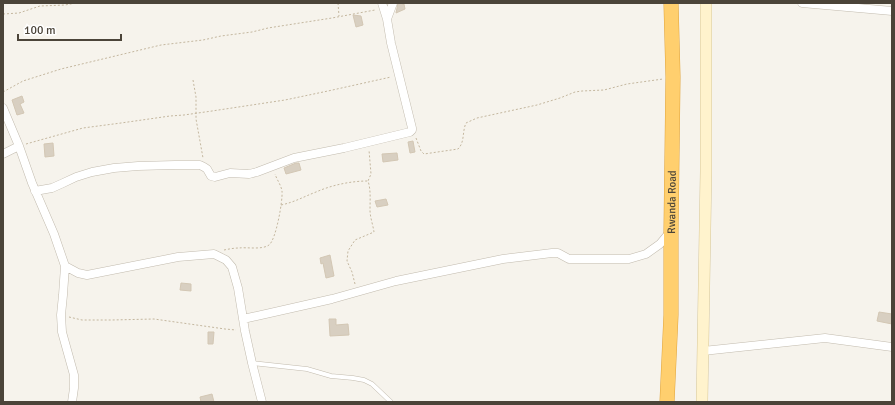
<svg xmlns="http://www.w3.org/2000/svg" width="895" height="405" viewBox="0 0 895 405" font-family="Signika,sans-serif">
<rect width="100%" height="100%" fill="#f6f3ec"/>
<!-- building -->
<path fill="#d8cfc1" stroke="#d3c7b4" d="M398,3h5v2l1,-1 1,5 -9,4z
M353,15l8,1 2,9 -7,2z
M22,96l2,6 -4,2 4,9 -7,2 -5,-15z
M413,141l2,11 -5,1 -2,-11z
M53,143l1,13 -9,1 -1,-13z
M397,153l1,7 -15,2 -1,-8z
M296,163h3l2,7 -15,4 -2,-6z
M386,199l2,6 -11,2 -2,-6z
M330,255l4,21 -8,2 -3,-15 -2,1 -1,-6z
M181,283l10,1v7l-11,-1z
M879,312l13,2v10l-15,-3z
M329,319h7v6l12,-1 1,11 -19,1z
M208,332h6l-1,12h-5z
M212,394l2,8h-13l-1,-5z"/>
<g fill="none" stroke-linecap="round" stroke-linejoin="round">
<!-- lane casing -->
<g stroke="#c2bbae" stroke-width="5">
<path id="lane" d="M252,363l55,6 24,7 22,2 11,2 8,4 19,18"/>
</g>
<!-- street casing -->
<g stroke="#c2bbae" stroke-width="9">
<path id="street" d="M802,3l90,8
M387,19l6,-16
M3,108l16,38 13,37 22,51 11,32 -2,29 -2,20 1,17 12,43v13l-2,14
M3,154l16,-8
M35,191l17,-3 9,-4 15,-7 16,-5 22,-4 24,-2 37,-1h25l4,2 3,2 4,7 4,1 15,-4 19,1 8,-2 37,-14 50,-10 66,-16 2,-2v-2l-21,-85 -4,-24 -5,-16
M65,266l13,7 9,2 91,-18 36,-3 12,6 6,7 6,21 7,43 7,32 10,39
M243,319l89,-20 64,-18 107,-22 49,-6h6l11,6h60l17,-5 14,-10 10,-12
M703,351l122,-13 67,9"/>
</g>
<!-- secondary casing -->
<g stroke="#d6c79b" stroke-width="12">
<path id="secondary" d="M702,402l4,-231v-168"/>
</g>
<!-- highway casing -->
<g stroke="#e0a43c" stroke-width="15">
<g id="highway">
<path id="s1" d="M667,402l4,-87v-84l2,-154 -2,-74"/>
</g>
</g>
<!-- path -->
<path stroke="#c4b79f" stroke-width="1" stroke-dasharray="2 2" stroke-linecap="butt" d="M338,3l1,13
M3,14l16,-1 21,-7 25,-1 11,-2
M193,80l3,17v22l7,39
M3,92l20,-11 38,-12 100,-24 42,-5 18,-4 31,-4 16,-4 64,-10 43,-8
M416,138l5,13 3,3 34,-5c7,-7 4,-17 8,-26l11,-5 60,-13 23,-7 15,-6 7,-1 22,-1 23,-6 36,-5
M26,144l57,-16 38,-5 49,-7 14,-1 28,-4 73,-11 43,-9 63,-14
M281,205c14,-3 22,-8 35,-13 16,-7 35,-11 52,-11
M224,250c5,-1 10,-2 15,-2 8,-1 23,2 30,-3 7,-5 14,-45 13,-54 -1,-6 -5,-11 -7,-17
M355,284l-3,-12 -5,-11 1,-10 7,-11 19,-8c-1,-7 -4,-15 -4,-22 0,-10 1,-20 -2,-29l3,-7 -2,-24
M69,317l13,3h30l42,-1 71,10 11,1"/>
<!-- lane -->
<use href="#lane" stroke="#fff" stroke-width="4"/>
<!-- street -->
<use href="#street" stroke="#fff" stroke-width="8"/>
<!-- secondary -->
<use href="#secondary" stroke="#fff3cd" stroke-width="11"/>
<!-- highway -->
<use href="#highway" stroke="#ffcf6e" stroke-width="14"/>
</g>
<g text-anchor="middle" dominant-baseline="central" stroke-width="3" stroke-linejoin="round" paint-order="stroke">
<!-- street labels -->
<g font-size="11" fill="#4b4439" stroke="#fff">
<text stroke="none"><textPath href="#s1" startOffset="200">Rwanda Road</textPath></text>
</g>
</g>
<!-- border -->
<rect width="895" height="405" fill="none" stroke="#4b4439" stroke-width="8"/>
<!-- scale -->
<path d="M18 34v6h103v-6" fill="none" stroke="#4b4439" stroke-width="2"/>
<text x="24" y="34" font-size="12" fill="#4b4439" stroke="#ffffff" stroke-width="3" paint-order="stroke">100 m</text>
</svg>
